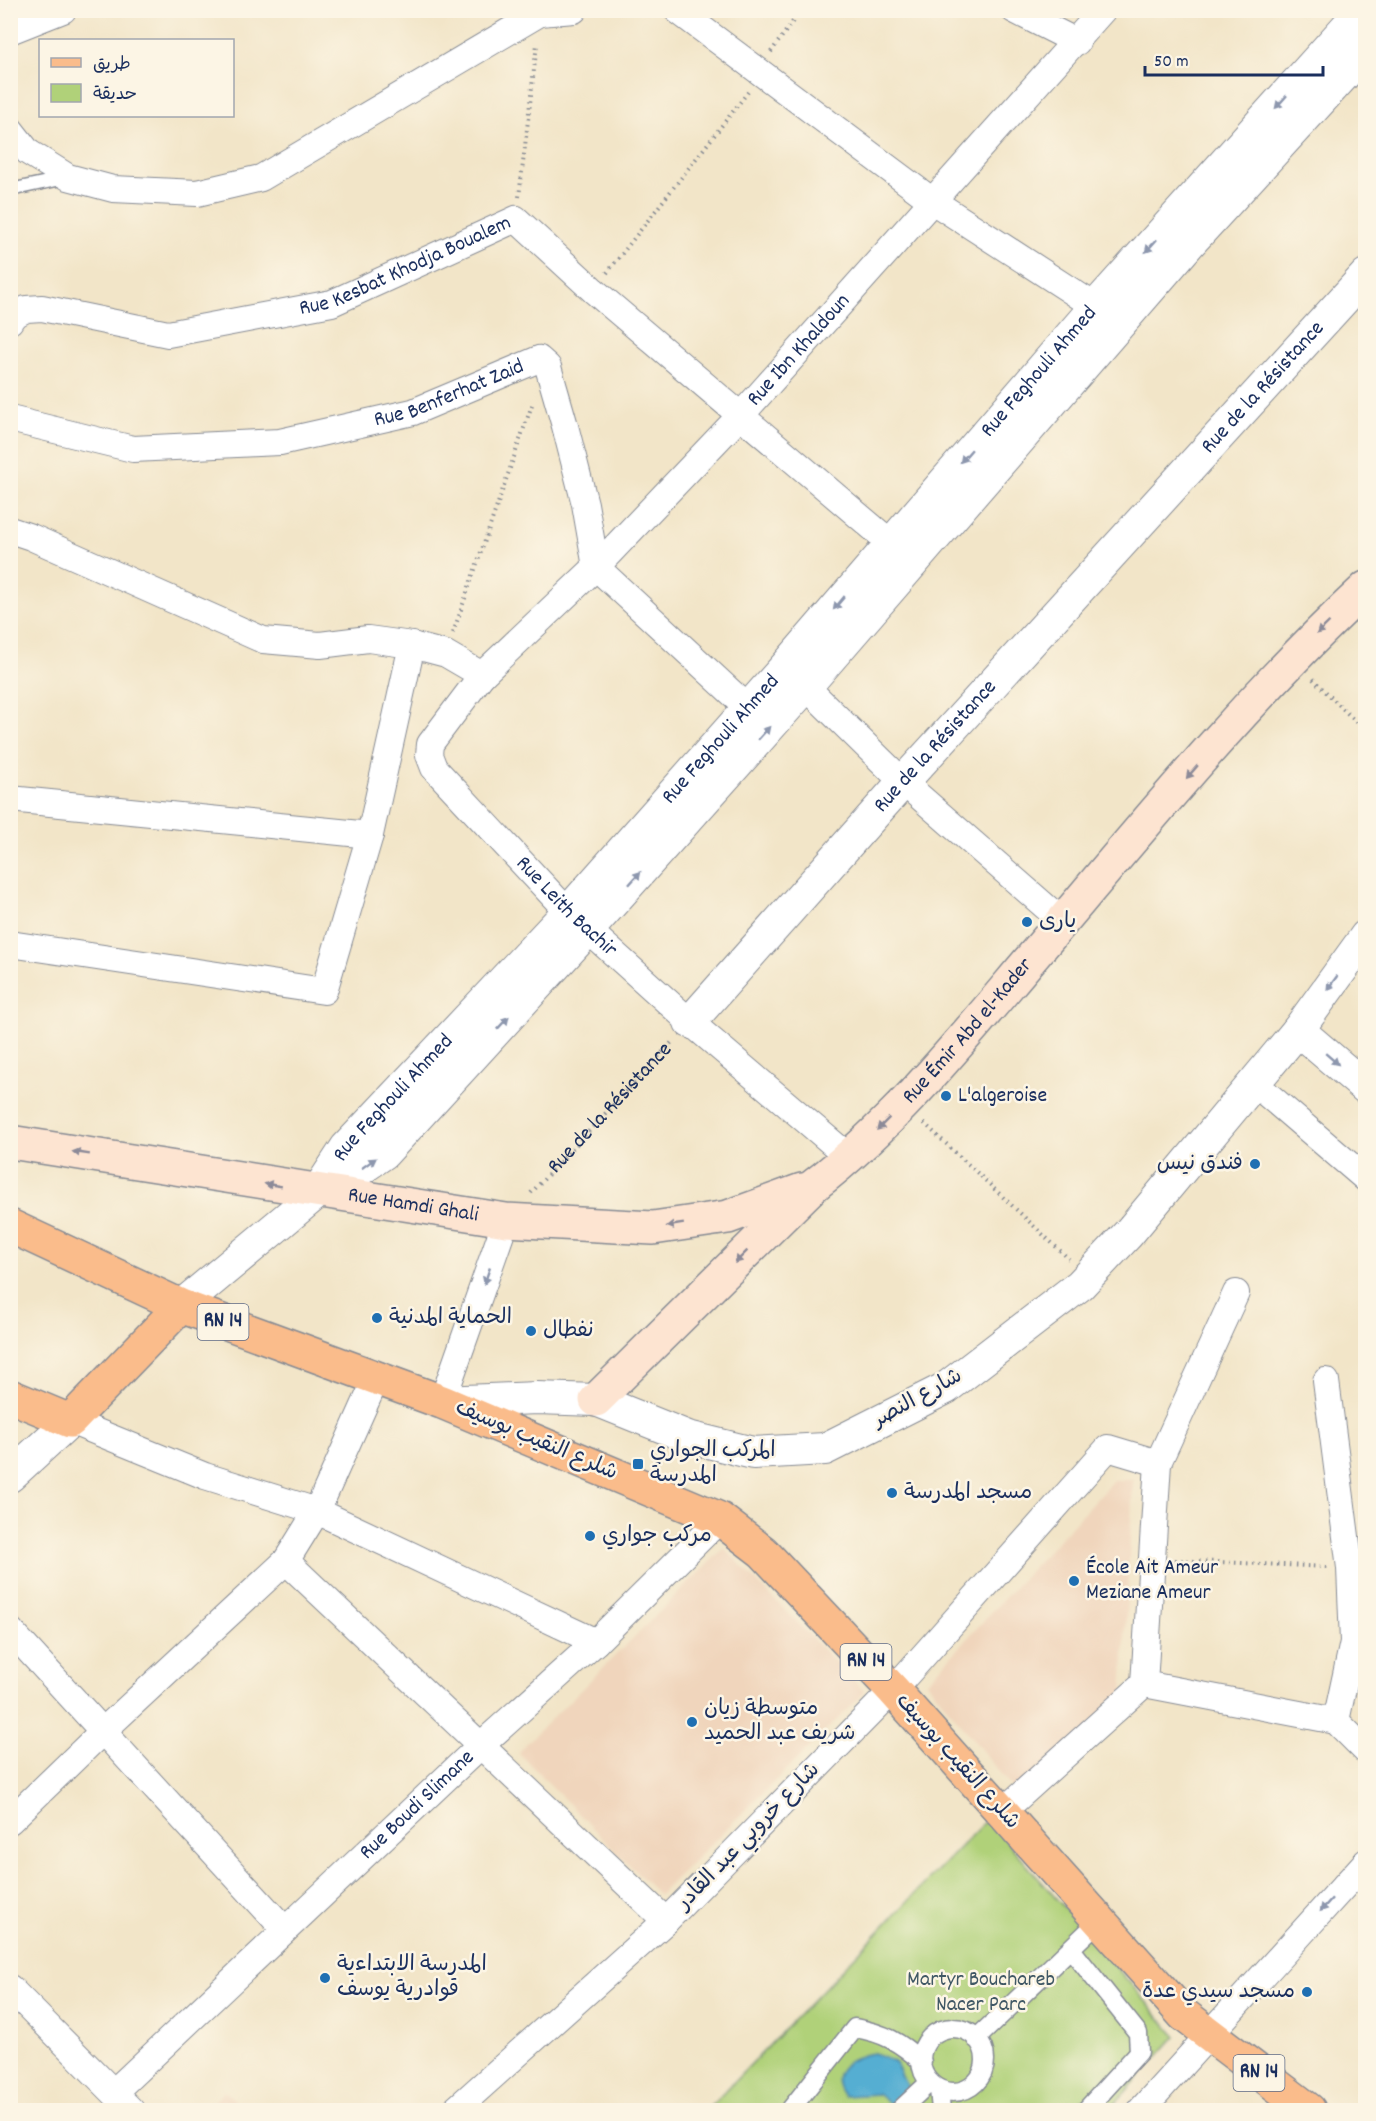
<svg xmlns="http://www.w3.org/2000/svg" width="1376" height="2121" viewBox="0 0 1376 2121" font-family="Dekko,'Playpen Sans Arabic',sans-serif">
<rect width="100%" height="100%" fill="#fcf5e5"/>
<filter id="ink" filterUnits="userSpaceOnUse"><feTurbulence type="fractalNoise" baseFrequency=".0167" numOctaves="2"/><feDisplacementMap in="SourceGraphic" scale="12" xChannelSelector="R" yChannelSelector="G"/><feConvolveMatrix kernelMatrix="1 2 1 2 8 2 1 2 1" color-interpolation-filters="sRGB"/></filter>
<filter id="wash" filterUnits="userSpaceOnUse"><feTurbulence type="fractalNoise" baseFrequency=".008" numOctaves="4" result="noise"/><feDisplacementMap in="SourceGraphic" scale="24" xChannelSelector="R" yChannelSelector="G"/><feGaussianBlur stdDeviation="1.35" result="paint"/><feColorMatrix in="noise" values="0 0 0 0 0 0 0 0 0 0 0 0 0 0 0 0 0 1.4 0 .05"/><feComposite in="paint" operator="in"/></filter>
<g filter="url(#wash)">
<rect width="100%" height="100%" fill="#f2e5c8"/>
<!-- built -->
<path fill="#f0d5bc" d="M1114,1480h19l-12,235 -96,89 -98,-122z
M724,1548l141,144 -206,203 -141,-143z
M225,2091l18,19h-38z"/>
<!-- green -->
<path fill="#b0d179" stroke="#66806c" stroke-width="1.5" d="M987,1819l189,217 -67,74h-402z"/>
<!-- water -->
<path fill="#54aed2" stroke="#386e98" stroke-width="1.5" d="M874,2053c30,10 20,14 35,36l-17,17 -14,-12 -34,2c-19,-25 7,-40 30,-43z"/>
</g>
<g filter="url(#ink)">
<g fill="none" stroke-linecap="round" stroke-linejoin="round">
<!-- service casing -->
<g stroke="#868a93" stroke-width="15">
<path id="service" d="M10,190l56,-12"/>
</g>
<!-- pedestrian casing -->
<g stroke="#868a93" stroke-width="21">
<path id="pedestrian" d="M1071,1949l67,84 1,19 -53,58
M921 2060a32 32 0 1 1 64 0a32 32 0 1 1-64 0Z
M976,2039l123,-118
M939,2089l2,21
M790,2110l65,-82c29,5 45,14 67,34
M900,2110l30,-28"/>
</g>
<!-- minor casing -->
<g stroke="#868a93" stroke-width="28">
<g id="minor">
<path d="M677,10l254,190 179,116"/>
<path d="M1014,10l63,32"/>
<path d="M10,31l53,-21"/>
<path d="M10,129l18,23 40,25 45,12 84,4 64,-15 279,-165 34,-3"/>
<path id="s2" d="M10,321l1,-4 15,-8 16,-1 126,26 164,-31 184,-84 77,71 313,266"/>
<path id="s3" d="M10,419l123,30 147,-7 133,-30 126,-53 9,8 17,59 20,78 11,63 152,141"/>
<path d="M10,530l21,7 232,103 57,5 48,-6 44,6 -42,190 -46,156 -314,-47"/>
<path id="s4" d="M412,645l34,9 36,21 -52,69 -1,11 5,13 134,144 122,110 160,136"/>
<path d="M792,673l111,109 160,140"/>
<path id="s5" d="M482,675l114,-108 146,-153 361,-404"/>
<path d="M10,799l360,36"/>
<path d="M1254,1083l112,96"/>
<path d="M1236,1293l-78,170 -14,221 192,37 17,-79 -3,-74 -24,-187"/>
<path d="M442,1402l64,-182"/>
<path d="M70,1421l135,55 112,35 279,131"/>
<path d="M286,1561l380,360"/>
<path d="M10,1630l275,300"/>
<path d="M1336,1721l30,30"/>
<path d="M1002,1812l142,-128"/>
<path d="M10,1821l92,-89 184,-171 31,-50 60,-134"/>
<path d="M10,1988l121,122"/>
<path id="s6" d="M115,2091l365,-345 116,-104 124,-123"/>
<path d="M455,2110l211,-189 227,-231 215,-242 50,15"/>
<path d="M1141,2110l225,-248"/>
</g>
</g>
<!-- tertiary casing -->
<g stroke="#868a93" stroke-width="34">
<g id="tertiary">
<path id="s7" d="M690,1022l213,-240 463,-507"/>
<path d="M1298,1030l68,58"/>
<path id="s8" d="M318,1191l28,-43 222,-236 218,-246 310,-360 266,-296"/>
<path d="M181,1306l137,-114 37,-19 29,-20 204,-223 219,-245 381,-440 178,-194"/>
<path d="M442,1402l95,-4 59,2 92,37 65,16 72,-4 121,-61 134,-103 48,-51 170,-204 68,-94"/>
<path d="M10,1476l60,-55"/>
</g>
</g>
<!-- secondary casing -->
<g stroke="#868a93" stroke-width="36">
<g id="secondary">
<path id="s9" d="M10,1142l496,78 147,8 75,-11 74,-27"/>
<path id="s10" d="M596,1400l216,-213c83,-64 149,-146 216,-225 108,-127 216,-261 338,-374"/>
</g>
</g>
<!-- primary casing -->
<g stroke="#868a93" stroke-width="36">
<path id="primary" d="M10,1226l171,80 261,96 278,117 43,33 130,138 291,325 125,95
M10,1396l60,25 111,-115"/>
</g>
<!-- path -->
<g stroke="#868a93" stroke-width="4" stroke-dasharray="1.5 4.5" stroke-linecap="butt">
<path d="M771,52l30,-42"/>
<path d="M519,197l18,-153"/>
<path d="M607,273l141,-181"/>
<path d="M453,633l80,-231"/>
<path d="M1313,679l53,53"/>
<path d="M924,1123l145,136"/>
<path id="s1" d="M531,1193l142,-152"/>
<path d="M1175,1560l152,7"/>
</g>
<!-- service -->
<use href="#service" stroke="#fff" stroke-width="12"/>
<!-- pedestrian -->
<use href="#pedestrian" stroke="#fff" stroke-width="18"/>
<!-- minor -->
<use href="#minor" stroke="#fff" stroke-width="26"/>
<!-- tertiary -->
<use href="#tertiary" stroke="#fff" stroke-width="32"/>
<!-- secondary -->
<use href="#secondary" stroke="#fde4d1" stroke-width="33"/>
<!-- primary -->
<use href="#primary" stroke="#fabc8b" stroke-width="33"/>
</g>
<!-- one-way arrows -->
<defs><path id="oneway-solid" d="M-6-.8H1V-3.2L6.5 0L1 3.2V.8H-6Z" transform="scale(1.5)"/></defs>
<g fill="#8d97ae">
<use href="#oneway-solid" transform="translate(1281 102) rotate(132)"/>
<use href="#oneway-solid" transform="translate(1151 246) rotate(132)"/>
<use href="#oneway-solid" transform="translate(966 456) rotate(131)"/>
<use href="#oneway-solid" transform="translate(839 603) rotate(130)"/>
<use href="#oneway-solid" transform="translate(764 733) rotate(-48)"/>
<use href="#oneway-solid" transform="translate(635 878) rotate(-48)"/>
<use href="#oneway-solid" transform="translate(1332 983) rotate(126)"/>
<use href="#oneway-solid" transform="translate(503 1023) rotate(-47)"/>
<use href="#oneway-solid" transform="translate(1332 1059) rotate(41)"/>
<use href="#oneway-solid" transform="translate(369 1163) rotate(-35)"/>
<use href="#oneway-solid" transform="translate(487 1276) rotate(109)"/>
<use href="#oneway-solid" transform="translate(1326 1905) rotate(132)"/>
</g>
<g fill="#8c8a98">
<use href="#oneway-solid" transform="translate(1323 628) rotate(136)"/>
<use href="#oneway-solid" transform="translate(1192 772) rotate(131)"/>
<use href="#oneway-solid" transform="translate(883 1124) rotate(135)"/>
<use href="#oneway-solid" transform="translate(81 1153) rotate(-171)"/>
<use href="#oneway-solid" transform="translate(273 1185) rotate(-171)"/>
<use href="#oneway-solid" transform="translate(675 1225) rotate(171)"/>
<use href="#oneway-solid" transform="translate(741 1257) rotate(135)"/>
</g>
</g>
<!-- markers -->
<g fill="#1f6fb2" stroke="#fcf5e5" stroke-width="2">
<circle cx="1027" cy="922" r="6"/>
<circle cx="946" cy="1096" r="6"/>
<circle cx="1255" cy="1164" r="6"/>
<circle cx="377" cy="1318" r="6"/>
<circle cx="531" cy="1331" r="6"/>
<rect x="632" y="1458" width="12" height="12" rx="3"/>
<circle cx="892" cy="1493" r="6"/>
<circle cx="590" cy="1536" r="6"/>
<circle cx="1074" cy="1581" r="6"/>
<circle cx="692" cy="1722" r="6"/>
<circle cx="325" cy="1978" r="6"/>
<circle cx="1307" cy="1992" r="6"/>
</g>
<g text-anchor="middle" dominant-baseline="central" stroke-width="5" stroke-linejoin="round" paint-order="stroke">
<!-- shield labels -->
<g fill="#fcf5e5" stroke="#5e6a86" stroke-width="1.5">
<rect x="197.5" y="1304" width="51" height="36" rx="4.5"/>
<rect x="840.5" y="1644" width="51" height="36" rx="4.5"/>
<rect x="1233.5" y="2055" width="51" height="36" rx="4.5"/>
</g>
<g font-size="21" font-weight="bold" fill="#1b2f5e">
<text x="223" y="1322">RN 14</text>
<text x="866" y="1662">RN 14</text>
<text x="1259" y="2073">RN 14</text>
</g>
<!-- street labels -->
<g font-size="22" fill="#1b2f5e" stroke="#fcf5e5">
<text stroke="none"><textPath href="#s2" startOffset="414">Rue Kesbat Khodja Boualem</textPath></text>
<text stroke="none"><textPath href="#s5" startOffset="454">Rue Ibn Khaldoun</textPath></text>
<text stroke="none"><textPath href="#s8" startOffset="1092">Rue Feghouli Ahmed</textPath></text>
<text stroke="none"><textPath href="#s7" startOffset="855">Rue de la Résistance</textPath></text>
<text stroke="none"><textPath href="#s3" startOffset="450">Rue Benferhat Zaid</textPath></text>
<text stroke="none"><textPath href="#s8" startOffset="606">Rue Feghouli Ahmed</textPath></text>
<text stroke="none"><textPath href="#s7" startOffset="369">Rue de la Résistance</textPath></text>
<text stroke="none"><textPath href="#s4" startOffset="380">Rue Leith Bachir</textPath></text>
<text stroke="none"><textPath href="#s10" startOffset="524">Rue Émir Abd el-Kader</textPath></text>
<text stroke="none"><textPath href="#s8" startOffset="120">Rue Feghouli Ahmed</textPath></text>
<text stroke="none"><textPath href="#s1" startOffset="116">Rue de la Résistance</textPath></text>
<text stroke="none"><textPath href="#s9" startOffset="408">Rue Hamdi Ghali</textPath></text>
<text transform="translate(918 1399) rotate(-29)">شارع النصر</text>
<text transform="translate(536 1441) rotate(23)">شلرع النقيب بوسيف</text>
<text transform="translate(957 1762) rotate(48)">شلرع النقيب بوسيف</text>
<text stroke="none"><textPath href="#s6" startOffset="416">Rue Boudi Slimane</textPath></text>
<text transform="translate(749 1837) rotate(-46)">شارع خروبي عبد القادر</text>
</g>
<!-- poi labels -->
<g font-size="22" fill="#1b2f5e" stroke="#fcf5e5" text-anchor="start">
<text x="1039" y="922">يارى</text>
<text x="958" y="1096">L'algeroise</text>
<text x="1243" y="1164" text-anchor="end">فندق نيس</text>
<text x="389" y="1318">الحماية المدنية</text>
<text x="543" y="1331">نفطال</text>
<text x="650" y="1451">المركب الجواري<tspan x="650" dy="25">المدرسة</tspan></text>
<text x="904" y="1493">مسجد المدرسة</text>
<text x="602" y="1536">مركب جواري</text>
<text x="1086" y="1568">École Ait Ameur<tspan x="1086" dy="25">Meziane Ameur</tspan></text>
<text x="704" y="1709">متوسطة زيان<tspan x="704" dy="25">شريف عبد الحميد</tspan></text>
<text x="337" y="1965">المدرسة الابتداءية<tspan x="337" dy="25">قوادرية يوسف</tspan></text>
<text x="1295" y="1992" text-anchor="end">مسجد سيدي عدة</text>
</g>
<!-- park labels -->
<g font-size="22" fill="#405865" stroke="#fcf5e5">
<text x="981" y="1980">Martyr Bouchareb<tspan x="981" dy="25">Nacer Parc</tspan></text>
</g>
</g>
<!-- margin -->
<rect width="1376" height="2121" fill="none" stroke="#fcf5e5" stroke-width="36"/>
<!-- legend -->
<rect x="39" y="39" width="195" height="78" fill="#fcf5e5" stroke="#a2a6af" stroke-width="1.5"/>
<rect x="51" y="58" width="30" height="9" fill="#fabc8b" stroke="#a2a6af" stroke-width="1.5"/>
<text x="93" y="69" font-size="18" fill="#1b2f5e">طريق</text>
<rect x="51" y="84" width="30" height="18" fill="#b0d179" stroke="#a2a6af" stroke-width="1.5"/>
<text x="93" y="99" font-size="18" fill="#1b2f5e">حديقة</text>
<!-- scale -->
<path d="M1145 66v9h178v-9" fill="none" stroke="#1b2f5e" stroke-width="3"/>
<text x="1154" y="66" font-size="18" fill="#1b2f5e" stroke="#fcf5e5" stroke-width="4.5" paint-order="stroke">50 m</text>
</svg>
